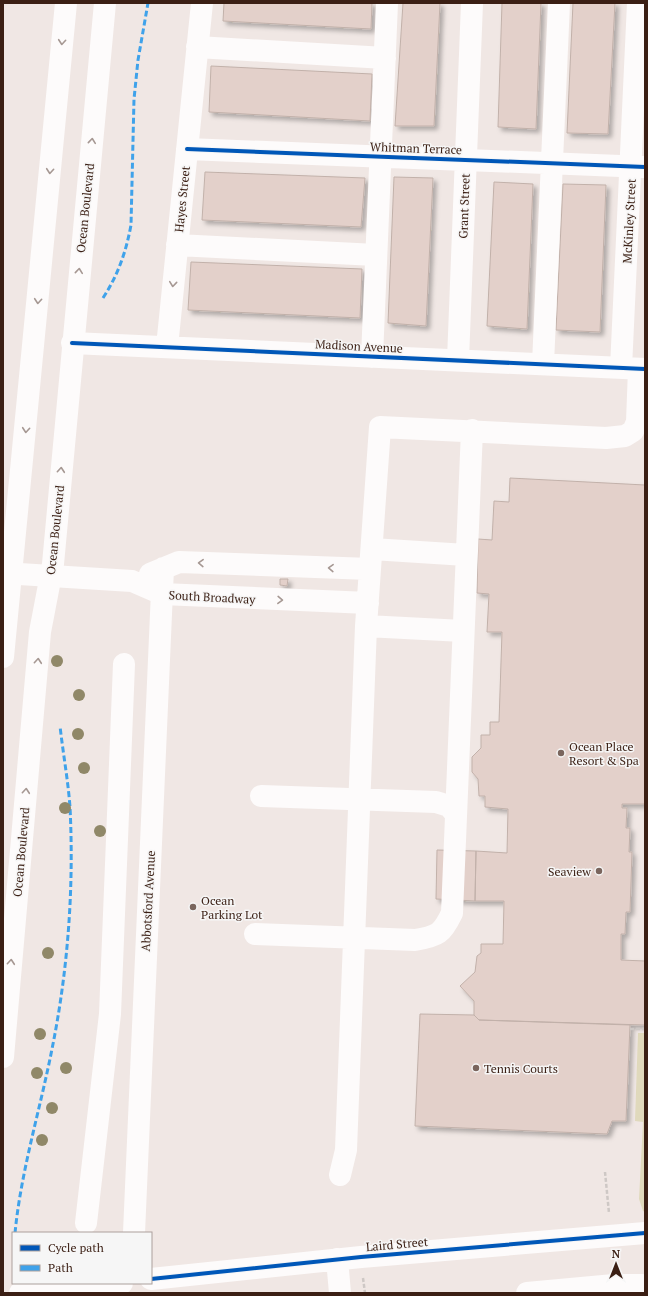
<svg xmlns="http://www.w3.org/2000/svg" width="648" height="1296" viewBox="0 0 648 1296" font-family="'PT Serif',serif">
<defs>
<filter id="shadow"><feDropShadow dx="3.5" dy="3.5" stdDeviation="2" flood-color="#0004"/></filter>
</defs>
<rect width="100%" height="100%" fill="#f0e7e4"/>
<!-- green -->
<path fill="#e0d9bc" d="M638,1033h7v179l-2,-1 -4,-12 4,-77 -8,-1z"/>
<!-- building -->
<path fill="#e3d0ca" stroke="#c2b1aa" filter="url(#shadow)" d="M224,3h148l-1,26 -148,-8z
M403,3h37l-6,123h-39z
M502,3h39l-5,126 -38,-2z
M573,3h42l-7,131 -41,-1z
M211,66l161,8 -2,47 -161,-9z
M205,172l160,6 -4,49 -159,-7z
M394,177l39,1 -7,148 -38,-3z
M494,182l39,2 -6,145 -40,-3z
M563,184l43,1 -6,147 -44,-2z
M191,262l171,7 -2,49 -172,-8z
M510,478l135,7v319h-23v4h5l-1,20h4l-1,24h3l-2,60h-4l-1,22h-4v26l24,1v64l-166,-5 -5,-5v-14l-14,-15 15,-14 2,-16 4,-3v-9h22l1,-43h-29l1,-50 31,2 1,-44 -23,-2v-11h-6l-1,-17 -6,-7v-15l9,-9v-13h9v-13h9l3,-90h-15l2,-38 -12,-1 1,-54 14,1 2,-39 15,1z
M280,579h8l-1,7 -7,-1z
M437,850l39,1 -1,50 -39,-2z
M420,1014l54,1 5,5 151,5 -4,96h-14l-5,13 -192,-8z"/>
<g fill="none" stroke-linecap="round" stroke-linejoin="round">
<!-- path -->
<path stroke="#cec8c5" stroke-width="2.5" stroke-dasharray="4 2" stroke-linecap="butt" d="M630,1029h15
M605,1172l4,41
M363,1278l2,15"/>
<!-- minor -->
<path stroke="#fdfbfb" stroke-width="22" d="M197,47l188,11
M187,149l458,18
M177,245l199,10
M72,343l573,26
M167,347l35,-344
M372,357l15,-354
M458,360l14,-357
M543,364l16,-361
M621,368l17,-365
M372,549l94,6
M3,573l129,8 30,13 206,9
M150,574l29,-12 191,7
M366,626l97,5
M261,796l175,6 13,4 6,7
M255,934l160,6c23,-4 27,-6 37,-27l20,-483
M340,1175l6,-25 20,-524 14,-199 226,11 19,-2 8,-5 4,-9 2,-53
M86,1223l24,-209 14,-350
M134,1233l29,-665
M337,1259l3,34
M151,1279l210,-22 284,-24
M20,1293l102,-10
M527,1293l87,-8h28"/>
<!-- major -->
<path stroke="#fdfbfb" stroke-width="22" d="M3,657l63,-654
M3,1057l37,-425 13,-68 52,-561"/>
<!-- quiet -->
<path stroke="#3fa2ea" stroke-width="3" stroke-dasharray="6 3" stroke-linecap="butt" d="M103,298c15,-23 23,-46 28,-73l3,-126 4,-39 10,-57
M15,1233c6,-62 25,-123 37,-184 16,-79 22,-161 18,-242 -2,-27 -7,-54 -10,-81"/>
<!-- cycleway casing -->
<g stroke="#f6f6f6" stroke-width="6">
<path id="cycleway" d="M187,149l458,18
M72,343l573,26
M151,1279l210,-22 284,-24"/>
</g>
<!-- cycleway -->
<use href="#cycleway" stroke="#0057b8" stroke-width="4"/>
</g>
<!-- trees -->
<g fill="#908868">
<circle cx="57" cy="661" r="6"/>
<circle cx="79" cy="695" r="6"/>
<circle cx="78" cy="734" r="6"/>
<circle cx="84" cy="768" r="6"/>
<circle cx="65" cy="808" r="6"/>
<circle cx="100" cy="831" r="6"/>
<circle cx="48" cy="953" r="6"/>
<circle cx="40" cy="1034" r="6"/>
<circle cx="66" cy="1068" r="6"/>
<circle cx="37" cy="1073" r="6"/>
<circle cx="52" cy="1108" r="6"/>
<circle cx="42" cy="1140" r="6"/>
</g>
<!-- one-way arrows -->
<defs><path id="oneway-chevron" d="M-2-3.5L2.5 0L-2 3.5" fill="none" stroke-width="1.6" stroke-linecap="round" stroke-linejoin="round"/></defs>
<g stroke="#a69893">
<use href="#oneway-chevron" transform="translate(62 42) rotate(95)"/>
<use href="#oneway-chevron" transform="translate(92 141) rotate(-84)"/>
<use href="#oneway-chevron" transform="translate(50 171) rotate(95)"/>
<use href="#oneway-chevron" transform="translate(79 271) rotate(-84)"/>
<use href="#oneway-chevron" transform="translate(173 284) rotate(96)"/>
<use href="#oneway-chevron" transform="translate(38 301) rotate(95)"/>
<use href="#oneway-chevron" transform="translate(26 430) rotate(95)"/>
<use href="#oneway-chevron" transform="translate(61 470) rotate(-85)"/>
<use href="#oneway-chevron" transform="translate(201 563) rotate(-178)"/>
<use href="#oneway-chevron" transform="translate(331 568) rotate(-178)"/>
<use href="#oneway-chevron" transform="translate(280 600) rotate(2)"/>
<use href="#oneway-chevron" transform="translate(38 661) rotate(-85)"/>
<use href="#oneway-chevron" transform="translate(26 791) rotate(-85)"/>
<use href="#oneway-chevron" transform="translate(11 962) rotate(-85)"/>
</g>
<!-- markers -->
<g fill="#7a655d" stroke="#f6f6f6" stroke-width="1.5">
<circle cx="561" cy="753" r="4"/>
<circle cx="599" cy="871" r="4"/>
<circle cx="193" cy="907" r="4"/>
<circle cx="476" cy="1068" r="4"/>
</g>
<g text-anchor="middle" dominant-baseline="central" stroke-width="3" stroke-linejoin="round" paint-order="stroke">
<!-- street labels -->
<g font-size="12" fill="#3b1f14" stroke="#f6f6f6">
<text transform="translate(416 148) rotate(2)">Whitman Terrace</text>
<text transform="translate(182 199) rotate(-84)">Hayes Street</text>
<text transform="translate(464 206) rotate(-88)">Grant Street</text>
<text transform="translate(85 208) rotate(-84)">Ocean Boulevard</text>
<text transform="translate(629 221) rotate(-87)">McKinley Street</text>
<text transform="translate(359 346) rotate(3)">Madison Avenue</text>
<text transform="translate(55 530) rotate(-84)">Ocean Boulevard</text>
<text transform="translate(212 597) rotate(3)">South Broadway</text>
<text transform="translate(21 852) rotate(-85)">Ocean Boulevard</text>
<text transform="translate(148 901) rotate(-87)">Abbotsford Avenue</text>
<text transform="translate(397 1244) rotate(-5)">Laird Street</text>
</g>
<!-- poi labels -->
<g font-size="12" fill="#3b1f14" stroke="#f6f6f6" text-anchor="start">
<text x="569" y="746">Ocean Place<tspan x="569" dy="14">Resort &amp; Spa</tspan></text>
<text x="591" y="871" text-anchor="end">Seaview</text>
<text x="201" y="900">Ocean<tspan x="201" dy="14">Parking Lot</tspan></text>
<text x="484" y="1068">Tennis Courts</text>
</g>
</g>
<!-- border -->
<rect width="648" height="1296" fill="none" stroke="#3b1f14" stroke-width="8"/>
<!-- legend -->
<rect x="12" y="1232" width="140" height="52" fill="#f6f6f6" stroke="#aba09c"/>
<rect x="20" y="1245" width="20" height="6" fill="#0057b8" stroke="#aba09c"/>
<text x="48" y="1252" font-size="12" fill="#3b1f14">Cycle path</text>
<rect x="20" y="1265" width="20" height="6" fill="#3fa2ea" stroke="#aba09c"/>
<text x="48" y="1272" font-size="12" fill="#3b1f14">Path</text>
<!-- north arrow -->
<g transform="translate(616 1264)" stroke="#f6f6f6" stroke-width="3" paint-order="stroke">
<path d="M0-3L7 15L0 10L-7 15Z" fill="#3b1f14"/>
<text y="-6" font-size="11" font-weight="bold" text-anchor="middle" fill="#3b1f14">N</text>
</g>
</svg>
